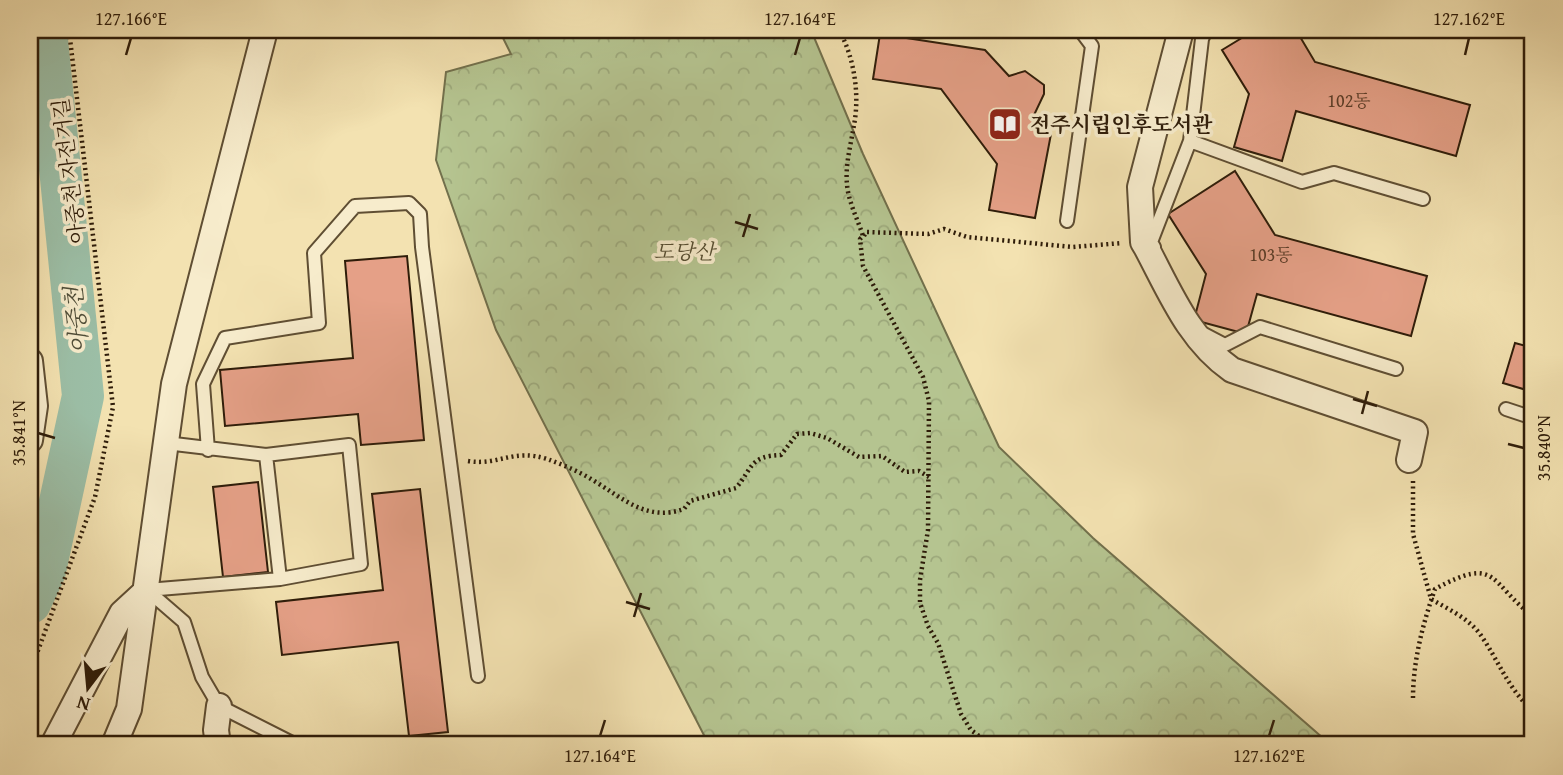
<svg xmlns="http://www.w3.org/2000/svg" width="1563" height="775" viewBox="0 0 1563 775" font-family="'Gentium Book Plus','Noto Serif KR',serif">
<defs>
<pattern id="forest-crowns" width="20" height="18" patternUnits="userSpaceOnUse" patternTransform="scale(1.75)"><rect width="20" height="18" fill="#b5c490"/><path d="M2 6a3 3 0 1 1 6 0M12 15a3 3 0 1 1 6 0" fill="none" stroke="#9ca87b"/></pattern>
</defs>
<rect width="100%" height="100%" fill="#f3e2b1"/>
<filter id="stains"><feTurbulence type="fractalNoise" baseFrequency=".00286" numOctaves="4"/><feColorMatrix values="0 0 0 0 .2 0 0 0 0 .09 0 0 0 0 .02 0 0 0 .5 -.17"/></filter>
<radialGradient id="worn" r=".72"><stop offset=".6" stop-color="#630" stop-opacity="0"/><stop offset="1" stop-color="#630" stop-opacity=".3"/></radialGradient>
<!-- forest -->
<path fill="url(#forest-crowns)" stroke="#72704c" stroke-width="2" d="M499,30h312l52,124 136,293 94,91 238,207h-622l-213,-415 -60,-170 10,-88 65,-18z"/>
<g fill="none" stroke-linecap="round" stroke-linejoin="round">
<!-- river -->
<path stroke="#9cbfa7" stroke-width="42" d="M30,603l15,-32 38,-175 -37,-366"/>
</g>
<!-- building -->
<path fill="#e5a087" stroke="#2e1c09" stroke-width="2" d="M1255,30h41l19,32 155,43 -14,51 -160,-45 -14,50 -48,-14 15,-53 -27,-44z
M880,34l105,16 24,26 16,-5 19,14v9l-10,21 17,19 -16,84 -46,-8 8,-46 -56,-75 -68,-10z
M1235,171l40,64 152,41 -16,60 -154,-42 -11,40 -52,-14 12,-46 -38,-60z
M407,256l17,184 -63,5 -3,-31 -133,12 -5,-56 133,-12 -8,-97z
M1515,343l18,5v44l-30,-9z
M1515,343l18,5v44l-30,-9z
M258,482l10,90 -45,5 -10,-90z
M420,489l28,243 -39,4 -11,-94 -116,13 -6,-53 107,-12 -11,-96z"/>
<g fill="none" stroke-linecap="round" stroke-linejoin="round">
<!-- service casing -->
<g stroke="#5f4e33" stroke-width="16">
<path id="service" d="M1190,141l112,41 32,-9 89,26
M1067,221l25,-175 -12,-16
M1154,247l-3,-5 39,-101 12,-102 4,-9
M1204,334l21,11 35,-18 136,42
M1506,409l27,9
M208,450l-5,-66 22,-46 94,-15 -5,-70 41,-47 54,-3 11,11 2,33 56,429
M266,455l14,124
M147,590l133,-11 81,-15 -12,-119 -83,10 -100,-12
M147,590l37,32 18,55 17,29 77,39"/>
</g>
<!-- minor casing -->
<g stroke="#5f4e33" stroke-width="28">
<path id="minor" d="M1181,30l-41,157 3,55 3,5c24,45 43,93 86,123l183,62 -6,28
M30,361l5,45 -5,34
M53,745l69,-132 25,-23
M114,745l15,-36 45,-325 91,-354
M218,745l-2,-15 3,-24"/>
</g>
<!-- path -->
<path stroke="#2e1c09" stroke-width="4.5" stroke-dasharray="2 3.5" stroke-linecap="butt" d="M839,30c15,27 21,64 15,95 -3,19 -9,40 -7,59 1,17 11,36 16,52l-3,3 3,27 60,111 6,24 -1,129 -8,50v23l8,23 10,17 23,71 10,16 20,15
M864,236l2,-4 62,2 16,-5 23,8 106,10 49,-4
M468,461c31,5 45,-13 79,-2 14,5 31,12 44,20 32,19 55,43 93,30l6,-8 46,-13c17,-20 13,-32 45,-33l16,-21 13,-1 17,5 32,19 23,-1 23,16 14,-1 10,6
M1413,481v53l18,65c17,10 37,19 49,35 19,27 28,55 53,77
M30,672l65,-175 18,-90 -44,-377
M1413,698c0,-37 10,-75 22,-109 64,-35 54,-5 98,27"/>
<!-- service -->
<use href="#service" stroke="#f7eccc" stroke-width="12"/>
<!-- minor -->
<use href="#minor" stroke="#f7eccc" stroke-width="24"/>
</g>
<!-- ticks -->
<path fill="none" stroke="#2e1c09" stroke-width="2.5" d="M126,55l5,-17M795,55l5,-17M1465,55l4,-17M735,222l23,7M743,237l7,-23M1353,399l24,7M1362,414l6,-23M38,433l17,5M1508,444l16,4M626,602l24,7M634,617l7,-24M600,736l5,-16M1269,736l5,-16"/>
<!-- icons -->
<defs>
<g id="library-square" transform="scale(1.75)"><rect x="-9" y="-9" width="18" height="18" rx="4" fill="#8f2418" stroke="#f7eccc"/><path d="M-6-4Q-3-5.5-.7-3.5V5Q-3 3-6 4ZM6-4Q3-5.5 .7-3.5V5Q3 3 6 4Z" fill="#fff"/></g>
</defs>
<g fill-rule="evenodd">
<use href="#library-square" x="1005" y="124"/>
</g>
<g text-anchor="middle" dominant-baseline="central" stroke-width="7" stroke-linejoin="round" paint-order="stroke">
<!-- number labels -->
<g font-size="18" fill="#5c3d28">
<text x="1349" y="100">102동</text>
<text x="1271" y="254">103동</text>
</g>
<!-- poi labels -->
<g font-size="21" font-weight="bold" fill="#2e1c09" stroke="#f7eccc" text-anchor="start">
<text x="1030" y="124">전주시립인후도서관</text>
</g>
<!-- street labels -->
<g font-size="21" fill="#2e1c09" stroke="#f7eccc">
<text transform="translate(69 171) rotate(-97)">아중천 자전거길</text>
</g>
<!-- park labels -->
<g font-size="21" font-style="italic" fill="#564e32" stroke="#f7eccc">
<text x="684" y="251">도당산</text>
</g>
<!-- water labels -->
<g font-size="23" font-style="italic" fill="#4f4d38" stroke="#f7eccc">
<text transform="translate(76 320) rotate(-96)">아중천</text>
</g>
</g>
<!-- margin -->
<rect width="1563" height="775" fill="none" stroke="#f3e2b1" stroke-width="77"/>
<!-- north arrow -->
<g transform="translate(88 688) rotate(196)" stroke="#f7eccc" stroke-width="5" paint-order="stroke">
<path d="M0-5L12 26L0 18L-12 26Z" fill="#2e1c09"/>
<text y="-10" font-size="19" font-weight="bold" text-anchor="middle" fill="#2e1c09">N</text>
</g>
<rect x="38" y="38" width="1486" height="698" fill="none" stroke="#2e1c09" stroke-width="2.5"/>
<g font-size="18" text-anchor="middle" fill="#2e1c09">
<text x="131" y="25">127.166°E</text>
<text x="800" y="25">127.164°E</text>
<text x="1469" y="25">127.162°E</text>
<text transform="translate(19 433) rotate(-90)" y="6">35.841°N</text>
<text transform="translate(1544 448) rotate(-90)" y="6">35.840°N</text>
<text x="600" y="762">127.164°E</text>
<text x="1269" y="762">127.162°E</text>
</g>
<rect width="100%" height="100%" filter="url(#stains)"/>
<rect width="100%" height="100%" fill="url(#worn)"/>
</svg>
